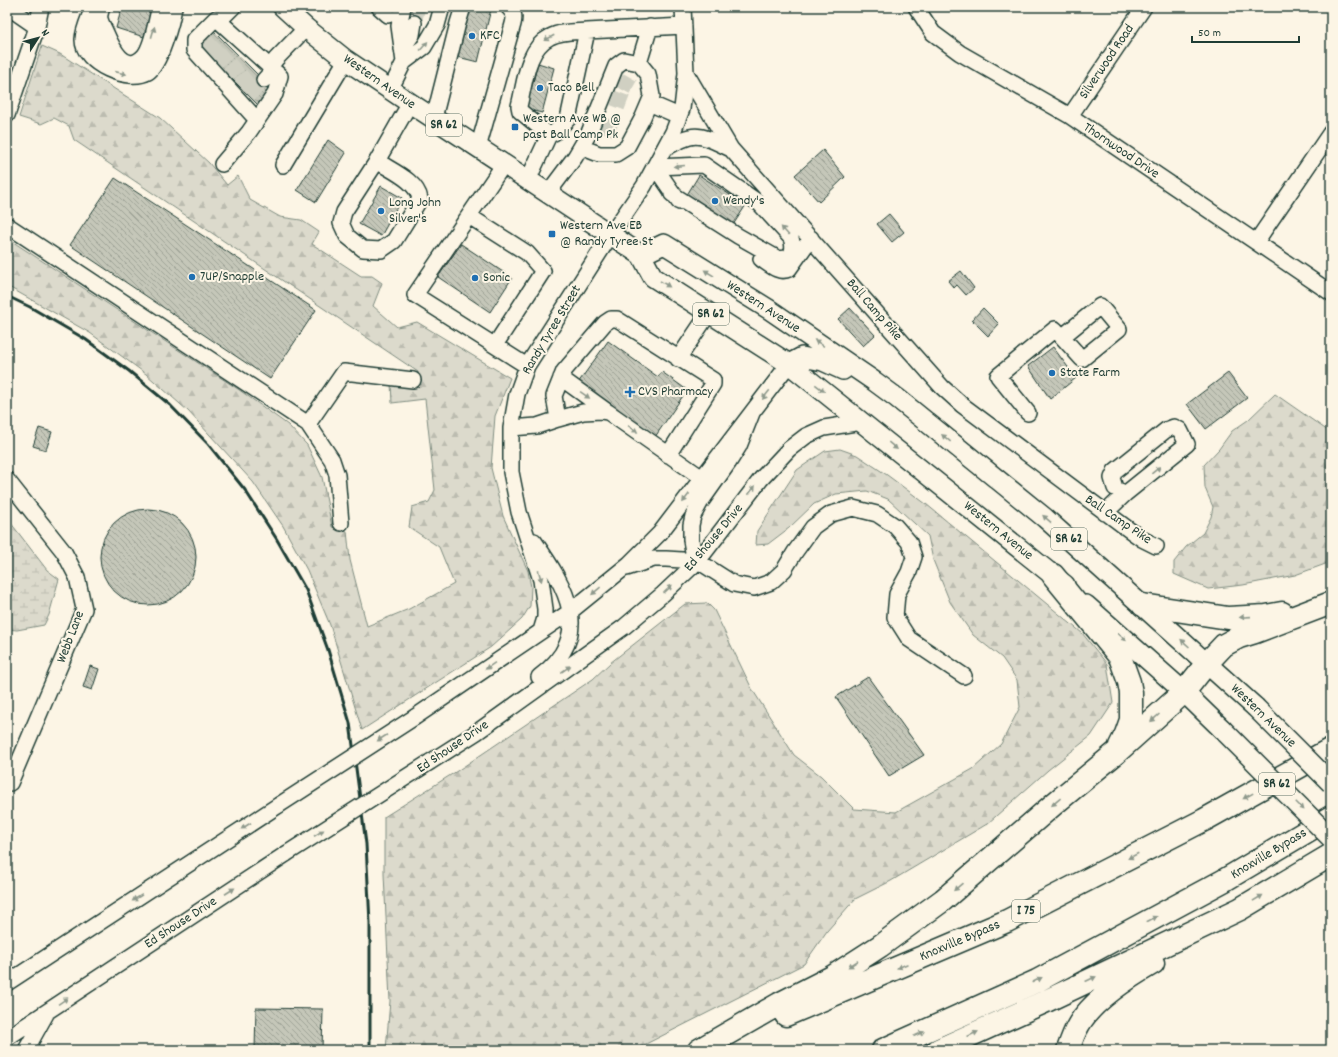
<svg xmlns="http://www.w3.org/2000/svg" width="1338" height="1057" viewBox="0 0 1338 1057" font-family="Dekko,sans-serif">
<defs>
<pattern id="forest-firs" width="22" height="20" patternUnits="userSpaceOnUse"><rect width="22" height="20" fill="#dcdacc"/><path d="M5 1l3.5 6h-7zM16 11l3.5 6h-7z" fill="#bcbcb0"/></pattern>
<pattern id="wetland-marsh" width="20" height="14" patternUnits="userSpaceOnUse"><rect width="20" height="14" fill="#dcdacc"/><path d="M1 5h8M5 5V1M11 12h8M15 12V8" fill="none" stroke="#bcbcb0"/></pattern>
<pattern id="building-back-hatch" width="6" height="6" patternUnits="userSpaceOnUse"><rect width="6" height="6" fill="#c5c7b9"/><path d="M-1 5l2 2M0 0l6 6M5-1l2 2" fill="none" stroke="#9fa397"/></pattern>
</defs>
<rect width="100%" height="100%" fill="#fcf5e5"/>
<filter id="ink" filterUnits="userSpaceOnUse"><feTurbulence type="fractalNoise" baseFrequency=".025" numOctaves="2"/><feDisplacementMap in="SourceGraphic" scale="8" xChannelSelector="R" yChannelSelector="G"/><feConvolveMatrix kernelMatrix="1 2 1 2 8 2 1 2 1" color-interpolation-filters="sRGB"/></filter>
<g filter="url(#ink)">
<!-- forest -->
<path fill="url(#forest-firs)" stroke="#7e8c80" d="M42,46l18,8 100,64 49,45 18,22 11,-9 12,24 30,17 21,3 18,12 -7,12 49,32h11l10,7 -9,23 24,21 20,-5 93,56 -15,38 -4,52 12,48 25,55 3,16 -1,19 -8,13 -31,28 -129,83 -32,-105 -23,-55 -24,-44 -30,-44 -65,-71 -42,-37 -56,-41 -83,-47v-48l231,151 50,36 19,20 15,32 10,50 15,4 3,29 17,66 42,-17 45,-25 -15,-37 -30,-20 3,-20 17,-5 6,-12 -10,-91 -33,4 -1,-20 30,2 -3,-13 -344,-232 -5,-14 -15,-8 -13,6 -22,-7z
M1275,394l56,39v129l-36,13 -52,10 -35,4 -34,-15v-12l12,-15 17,-14 8,-16 2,-10 -8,-19 -1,-23 15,-16 13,-18 16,-11z
M840,449l17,6 30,20 39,29 156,129 25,31 6,39 -22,33 -43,34 -61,54 -96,57 -36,18 -28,32 -23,33 -170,86h-248l4,-49 -6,-127v-57l73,-46 136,-92 17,-16 75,-59 22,-1 7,7 38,79 42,66 27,21 33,33 42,3 77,-43 28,-25 19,-37 -3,-27 -15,-22 -29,-23 -23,-33 -17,-42 -5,-24 -40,-37 -21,-8 -31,3 -22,10 -25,24 -21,16 -12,1 1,-14 40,-61 28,-19z"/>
<!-- wetland -->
<path fill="url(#wetland-marsh)" stroke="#7e8c80" d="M7,518l40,52 12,9 -10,36 -5,10 -27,5 -10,-1z"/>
<!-- building -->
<path fill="url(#building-back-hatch)" stroke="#1f3d34" d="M122,7h35l-10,31 -31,-10z
M406,7h16l-4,17 -15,-3z
M470,7h15l6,2 -13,53 -24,-6z
M211,28l62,62 -15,15 -62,-62z
M538,63l16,5 -12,45 -16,-4z
M328,140l18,13 -30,49 -19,-12z
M823,150l22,27 -26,25 -24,-27z
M699,175l47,30 -15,23 -46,-30z
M115,178l201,132 -46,69 -200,-134z
M381,186l21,12 -21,38 -22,-12z
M889,214l15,18 -12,10 -15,-18z
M461,244l51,34 -22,34 -52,-35z
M961,271l13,17 -8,7 -9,-10 -3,3 -6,-7z
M850,308l25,27 -12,11 -25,-27z
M983,308l16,16 -11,12 -16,-16z
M608,341l50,36 4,-5 25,18 -32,47 -77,-54z
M1053,347l23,31 -26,21 -22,-33z
M1228,373l19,25 -41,31 -19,-25z
M39,428l13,4 -6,18 -13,-4z
M100 557a48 48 0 1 1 96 0a48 48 0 1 1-96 0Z
M90,666l9,3 -7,21 -9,-3z
M868,677l56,78 -35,21 -53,-79z
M256,1008l67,1 -1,41h-67z"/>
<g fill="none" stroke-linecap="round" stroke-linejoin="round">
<!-- minor-tunnel -->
<path stroke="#d0d0c2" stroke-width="15" stroke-dasharray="15 8" stroke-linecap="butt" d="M414,23l4,-16
M206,52l15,-15
M216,62l16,-14
M228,74l16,-14
M620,80l20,11
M239,85l16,-13
M249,95l15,-15
M613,98l21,8
M602,124l21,8"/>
<!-- minor casing -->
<g stroke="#1f3d34" stroke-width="18">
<path id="minor" d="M8,7l29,20
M93,7c-3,9 -10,23 -10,32 -1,25 46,44 65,33 12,-7 24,-51 26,-65
M102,7c-1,4 -3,8 -2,12 1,5 4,9 6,14 6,14 19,43 38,23 8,-9 12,-34 15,-46l3,-3
M233,7l-14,14 51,46 6,-8 30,-31
M379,7l9,8
M403,7l-4,19 5,36
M683,7l3,66 45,76 211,238 20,18 166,124 14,10 14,7
M916,7l17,26 27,20 110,63 261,177
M98,20c-2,5 -4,11 -5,16 0,12 10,21 21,23
M219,21l-3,-3 -22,22v10l63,70
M402,49l10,-14 2,-12
M264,80l9,-10
M390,90l14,-28 20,-15 13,-22 5,-18
M649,103l30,13
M7,115l30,-88 4,-20
M1070,116l74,-109
M434,118l24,-95 5,-16
M549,135l-29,-24 -1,-5c6,-22 7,-57 31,-69 11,-6 25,-5 37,-6
M581,147l18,7h17l11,-7 16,-30 9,-21 -4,-22 -9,-11
M478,148l35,-124c2,-8 1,-11 -5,-17
M664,149c32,-19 35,-15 67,0
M377,161c15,10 40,20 43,38l-26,42 -13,9 -18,-1 -16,-13 -6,-13 3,-11 33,-51 33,-58
M222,164l27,-32 26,-38 5,-18 -10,-9
M504,164l-89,131 112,71
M283,165l63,-105
M655,167l49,-2 55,38 32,35c4,12 1,23 -14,20l-39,-22 -66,-42
M655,167l24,35
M528,180l21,-45 5,-2 14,-14 19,-88 97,-5
M548,193l27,-36 13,-22 28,-69 8,-6 15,3 11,-36
M469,216l58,37 16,18 -48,74
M7,225l301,199
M1256,242l75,-110
M761,259c8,5 18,15 28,10l22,-31
M678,359l31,-46
M561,378l47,34
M752,413l-13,33 -10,16 -29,41 -7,13 -2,9v15l2,12 5,9 36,23 20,4 17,-6 13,-12 11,-18 18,-25 18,-13 22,-6 24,6 18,12 14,16 5,15 -5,15 -12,22 -2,23 14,22 55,37
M1028,413l-30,-37 57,-47 27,30 37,-30 -19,-23 -38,31
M558,419l-4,-23 10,-25 41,-48 6,-4h6l96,61v4l-45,71
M511,428l26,-2 21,-7 25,-7 18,-1 7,1 94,66
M7,480l57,72 13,25 7,32 -74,174
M1105,513l20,-19 62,-50 -7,-14 -6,-3 -8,3 -51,41 -3,7 3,10 10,6
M341,523l-4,-48 -5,-15 -24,-36 36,-52 69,8
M534,541c32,46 62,94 5,136
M627,568l27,-9h12l32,2
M541,631l4,-13v-9l-4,-29 -22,-68 -8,-40v-44l6,-34 10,-28 83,-130 34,-50 29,-54 9,-23 4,-36
M415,717l156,-106 58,-47 31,-31 129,-169
M430,762l47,-30 147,-105 39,-33 35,-33 63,-82 28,-30 17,-13 18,-8 38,-6
M7,983l272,-178
M7,1038l279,-184
M26,1050l20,-36"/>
</g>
<!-- major casing -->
<g stroke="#1f3d34" stroke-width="22">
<path id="major" d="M283,7l23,21 40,32 64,43 118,77 113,75 12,22 136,87 276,221
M641,255l23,-11 106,66 104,71 23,17 148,120 210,189
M789,364l13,-7 21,4 20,9
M1086,605l98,87 38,37"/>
</g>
<!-- highway casing -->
<g stroke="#1f3d34" stroke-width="25">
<path id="highway" d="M1053,575l67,82 9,25 2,11v27l-5,14 -6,12
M1143,605l85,13 38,-2 16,-3
M786,1015l221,-94 197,-101 127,-71
M699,1050l80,-46 53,-27 48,-31 63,-46 111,-96 63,-52 67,-60 23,-29 17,-18 15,-8 16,-5 76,-29
M883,1050l154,-69 186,-100 108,-64
M938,1050l106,-48 196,-93 91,-54
M1068,1050c3,-9 6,-18 11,-26 14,-24 50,-47 74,-61"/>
</g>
<!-- minor -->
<use href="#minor" stroke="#fcf5e5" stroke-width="15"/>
<!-- major -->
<use href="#major" stroke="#fcf5e5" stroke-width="19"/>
<!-- highway -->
<use href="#highway" stroke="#fcf5e5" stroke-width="22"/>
<!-- rail -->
<path stroke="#1f3d34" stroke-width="3" d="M7,296l23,11 55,32 44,32 41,34 38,39 37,46 31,48 30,52 22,60 22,73 16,121 4,79v127"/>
<!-- minor-bridge casing -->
<g stroke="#1f3d34" stroke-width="18" stroke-linecap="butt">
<path id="minor-bridge" d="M279,805l136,-88
M286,854l144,-92"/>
</g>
<!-- major-bridge casing -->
<g stroke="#1f3d34" stroke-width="22" stroke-linecap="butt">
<path id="major-bridge" d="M1255,707l76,76
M1222,729l109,109"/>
</g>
<!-- minor-bridge -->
<use href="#minor-bridge" stroke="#fcf5e5" stroke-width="15"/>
<!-- major-bridge -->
<use href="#major-bridge" stroke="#fcf5e5" stroke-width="19"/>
</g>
<!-- one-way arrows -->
<defs><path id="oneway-solid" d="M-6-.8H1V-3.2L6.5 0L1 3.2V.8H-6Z"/></defs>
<g fill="#8e998c">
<use href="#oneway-solid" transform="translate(153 32) rotate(-74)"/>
<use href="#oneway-solid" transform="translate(549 38) rotate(152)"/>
<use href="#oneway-solid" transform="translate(424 46) rotate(-49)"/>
<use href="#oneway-solid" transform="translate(121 73) rotate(13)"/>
<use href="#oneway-solid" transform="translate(679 166) rotate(175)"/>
<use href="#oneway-solid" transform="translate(785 231) rotate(-132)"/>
<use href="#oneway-solid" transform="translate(709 273) rotate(-148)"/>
<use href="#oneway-solid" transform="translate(665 284) rotate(32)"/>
<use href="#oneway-solid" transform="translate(819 343) rotate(-146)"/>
<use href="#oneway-solid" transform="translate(820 388) rotate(38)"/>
<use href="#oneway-solid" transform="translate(585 395) rotate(35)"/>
<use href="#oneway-solid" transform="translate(766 395) rotate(128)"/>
<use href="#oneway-solid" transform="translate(633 429) rotate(35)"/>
<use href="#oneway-solid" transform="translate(946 438) rotate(-141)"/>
<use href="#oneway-solid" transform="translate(893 446) rotate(39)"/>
<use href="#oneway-solid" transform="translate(1156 470) rotate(-39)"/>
<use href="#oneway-solid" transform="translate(752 490) rotate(-53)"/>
<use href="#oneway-solid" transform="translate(686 498) rotate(127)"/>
<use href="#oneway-solid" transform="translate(1047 519) rotate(-139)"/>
<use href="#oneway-solid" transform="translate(540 576) rotate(74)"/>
<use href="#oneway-solid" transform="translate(668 589) rotate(-43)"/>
<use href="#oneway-solid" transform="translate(596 591) rotate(140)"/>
<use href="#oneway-solid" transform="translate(1245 617) rotate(176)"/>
<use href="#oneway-solid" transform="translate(1122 637) rotate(42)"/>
<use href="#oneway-solid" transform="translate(1185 643) rotate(-138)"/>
<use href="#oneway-solid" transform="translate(490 666) rotate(146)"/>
<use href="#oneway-solid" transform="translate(566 669) rotate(-35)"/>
<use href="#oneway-solid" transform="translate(1155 718) rotate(138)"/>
<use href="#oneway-solid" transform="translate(382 738) rotate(147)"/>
<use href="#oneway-solid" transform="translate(1248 796) rotate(151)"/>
<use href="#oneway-solid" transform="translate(1056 802) rotate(140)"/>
<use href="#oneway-solid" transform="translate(1300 806) rotate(45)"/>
<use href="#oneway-solid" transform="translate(246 826) rotate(147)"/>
<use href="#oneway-solid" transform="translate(319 833) rotate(-33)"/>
<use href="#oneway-solid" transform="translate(1133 856) rotate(153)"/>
<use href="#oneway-solid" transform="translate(958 887) rotate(139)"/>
<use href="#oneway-solid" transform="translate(230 891) rotate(-33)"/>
<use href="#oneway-solid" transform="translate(137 898) rotate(147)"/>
<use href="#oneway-solid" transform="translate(1258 898) rotate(-31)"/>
<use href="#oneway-solid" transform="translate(1152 919) rotate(-28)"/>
<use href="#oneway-solid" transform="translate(853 964) rotate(147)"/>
<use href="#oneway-solid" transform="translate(902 966) rotate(157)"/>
<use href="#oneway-solid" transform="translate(1091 979) rotate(-25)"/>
<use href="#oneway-solid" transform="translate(1037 980) rotate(-27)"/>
<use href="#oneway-solid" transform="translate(63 1001) rotate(-34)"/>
<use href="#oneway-solid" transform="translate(919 1034) rotate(-24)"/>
<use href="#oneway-solid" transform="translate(973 1034) rotate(-24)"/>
</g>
</g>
<!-- markers -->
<g fill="#1f6fb2" stroke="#fcf5e5" stroke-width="1.5">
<circle cx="472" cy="36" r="4"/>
<circle cx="540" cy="88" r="4"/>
<rect x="511" y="123" width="8" height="8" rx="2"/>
<circle cx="715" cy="201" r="4"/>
<circle cx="381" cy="211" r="4"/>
<rect x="548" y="230" width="8" height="8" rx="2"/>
<circle cx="192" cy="277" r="4"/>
<circle cx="475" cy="278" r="4"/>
<circle cx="1052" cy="373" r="4"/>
<path d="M628 386h4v4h4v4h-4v4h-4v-4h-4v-4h4z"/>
</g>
<g text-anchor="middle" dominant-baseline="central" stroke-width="4" stroke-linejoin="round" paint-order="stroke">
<!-- shield labels -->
<g fill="#fcf5e5" stroke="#617469" stroke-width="1">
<rect x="426" y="114" width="36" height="22" rx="3"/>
<rect x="693" y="303" width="36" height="22" rx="3"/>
<rect x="1051" y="528" width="36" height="22" rx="3"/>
<rect x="1259" y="773" width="36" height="22" rx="3"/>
<rect x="1012" y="900" width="28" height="22" rx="3"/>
</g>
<g font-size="13" font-weight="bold" fill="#1f3d34">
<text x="444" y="125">SR 62</text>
<text x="711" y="314">SR 62</text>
<text x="1069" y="539">SR 62</text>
<text x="1277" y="784">SR 62</text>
<text x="1026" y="911">I 75</text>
</g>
<!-- poi labels -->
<g font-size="14" fill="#1f3d34" stroke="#fcf5e5" text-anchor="start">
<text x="480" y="36">KFC</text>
<text x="548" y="88">Taco Bell</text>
<text x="523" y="119">Western Ave WB @<tspan x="523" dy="16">past Ball Camp Pk</tspan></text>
<text x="723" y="201">Wendy's</text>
<text x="389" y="203">Long John<tspan x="389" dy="16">Silver's</tspan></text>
<text x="560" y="226">Western Ave EB<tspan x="560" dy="16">@ Randy Tyree St</tspan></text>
<text x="200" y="277">7UP/Snapple</text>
<text x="483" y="278">Sonic</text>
<text x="1060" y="373">State Farm</text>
<text x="638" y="392">CVS Pharmacy</text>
</g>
<!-- street labels -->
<g font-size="14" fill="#1f3d34" stroke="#fcf5e5">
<text transform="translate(1107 62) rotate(-56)">Silverwood Road</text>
<text transform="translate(379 82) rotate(35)">Western Avenue</text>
<text transform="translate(1121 151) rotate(34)">Thornwood Drive</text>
<text transform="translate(763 307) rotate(33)">Western Avenue</text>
<text transform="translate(874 310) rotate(49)">Ball Camp Pike</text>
<text transform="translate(552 330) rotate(-59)">Randy Tyree Street</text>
<text transform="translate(1118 520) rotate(34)">Ball Camp Pike</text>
<text transform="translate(998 531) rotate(39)">Western Avenue</text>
<text transform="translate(714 538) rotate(-50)">Ed Shouse Drive</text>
<text transform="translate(71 637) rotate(-69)">Webb Lane</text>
<text transform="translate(1263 716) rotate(44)">Western Avenue</text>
<text transform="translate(453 747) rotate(-34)">Ed Shouse Drive</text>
<text transform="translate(1269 854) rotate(-31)">Knoxville Bypass</text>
<text transform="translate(181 923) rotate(-33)">Ed Shouse Drive</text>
<text transform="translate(960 941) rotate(-23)">Knoxville Bypass</text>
</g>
</g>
<!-- margin -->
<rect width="1338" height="1057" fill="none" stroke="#fcf5e5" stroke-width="24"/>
<rect x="12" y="12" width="1314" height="1033" fill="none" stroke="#1f3d34" stroke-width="1.5" filter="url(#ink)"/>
<!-- north arrow -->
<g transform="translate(38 38) rotate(54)" stroke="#fcf5e5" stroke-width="3" paint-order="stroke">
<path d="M0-3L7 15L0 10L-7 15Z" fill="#1f3d34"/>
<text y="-6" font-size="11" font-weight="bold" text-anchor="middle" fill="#1f3d34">N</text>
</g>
<!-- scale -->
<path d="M1192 36v6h107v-6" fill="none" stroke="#1f3d34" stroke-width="2"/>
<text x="1198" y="36" font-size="12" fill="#1f3d34" stroke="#fcf5e5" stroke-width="3" paint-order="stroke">50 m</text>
</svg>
